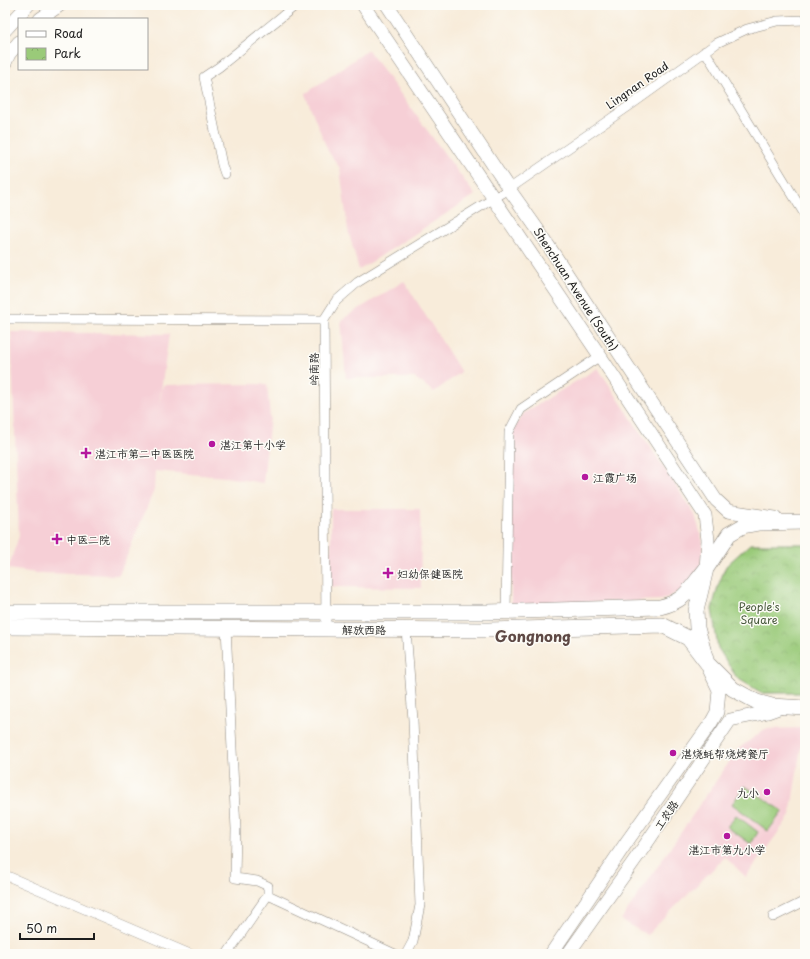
<svg xmlns="http://www.w3.org/2000/svg" width="810" height="959" viewBox="0 0 810 959" font-family="'Playpen Sans','LXGW WenKai TC',sans-serif">
<defs>
<pattern id="park-crowns" width="20" height="18" patternUnits="userSpaceOnUse"><rect width="20" height="18" fill="#9aca79"/><path d="M2 6a3 3 0 1 1 6 0M12 15a3 3 0 1 1 6 0" fill="none" stroke="#84ad68"/></pattern>
</defs>
<rect width="100%" height="100%" fill="#fdfcf7"/>
<filter id="ink" filterUnits="userSpaceOnUse"><feTurbulence type="fractalNoise" baseFrequency=".025" numOctaves="2"/><feDisplacementMap in="SourceGraphic" scale="8" xChannelSelector="R" yChannelSelector="G"/><feConvolveMatrix kernelMatrix="1 2 1 2 8 2 1 2 1" color-interpolation-filters="sRGB"/></filter>
<filter id="wash" filterUnits="userSpaceOnUse"><feTurbulence type="fractalNoise" baseFrequency=".012" numOctaves="4" result="noise"/><feDisplacementMap in="SourceGraphic" scale="16" xChannelSelector="R" yChannelSelector="G"/><feGaussianBlur stdDeviation="0.9" result="paint"/><feColorMatrix in="noise" values="0 0 0 0 0 0 0 0 0 0 0 0 0 0 0 0 0 1.4 0 .05"/><feComposite in="paint" operator="in"/></filter>
<g filter="url(#wash)">
<rect width="100%" height="100%" fill="#f8ecda"/>
<!-- built -->
<path fill="#f6cfd6" d="M368,50l107,145 -116,75 -11,-40 -8,-62 -12,-17 -23,-57z
M404,281l57,91 -27,20 -19,-14h-69l-5,-58z
M11,332l158,2 -10,71 4,-20 104,-1 3,33 -7,66 -38,-6 -70,-6 -1,19 -35,85 -83,-2 -28,-4 11,-33z
M598,368l97,147 8,27 -2,25 -21,24 -18,9 -151,5v-172l13,-20z
M331,509h89l1,79 -90,-1z
M804,728l-14,88 -44,61 -21,-20 -78,78 -26,-15 117,-171 27,-20z"/>
<!-- park -->
<path fill="url(#park-crowns)" stroke="#5b734a" d="M750,544h55v149h-43l-25,-15 -19,-30 -6,-39 6,-23 8,-20z"/>
<!-- pitch -->
<path fill="#9aca79" stroke="#5b734a" d="M745,786l38,25 -15,20 -36,-27z
M736,815l22,17 -7,12 -24,-17z"/>
</g>
<g filter="url(#ink)">
<g fill="none" stroke-linecap="round" stroke-linejoin="round">
<!-- street casing -->
<g stroke="#8a847b" stroke-width="10">
<path id="street" d="M705,51l100,164
M225,174l-3,-9 -18,-88 15,-10 77,-62
M5,319l319,1
M506,611l3,-179 12,-23 79,-53
M226,628l10,201 -1,49 22,3 11,5v9
M326,629l-2,-309 12,-19 22,-19 151,-93 123,-85 85,-61 30,-14 30,-8 28,-1
M5,875l185,79
M773,917l32,-16
M227,954l41,-59 127,59
M406,954l7,-13 7,-36 -7,-185 -7,-91"/>
</g>
<!-- secondary casing -->
<g stroke="#8a847b" stroke-width="14">
<path id="secondary" d="M363,5l237,351 105,159 3,25 -2,29
M387,5l122,184 29,41 178,270 12,11 47,7
M40,19l20,-14
M5,30l23,-25
M5,63l4,-9 10,-12
M551,954l77,-114 83,-117 6,-11 2,-22 -11,-23
M568,954l78,-110 84,-124 38,-8 14,-5"/>
</g>
<!-- primary casing -->
<g stroke="#8a847b" stroke-width="16">
<path id="primary" d="M805,522l-46,1 -16,3 -14,8 -23,35 -10,42 1,17 10,35 26,26 24,13 15,4 33,2
M5,612h482l173,-5c26,-6 30,-19 46,-38
M5,627l483,3 174,-5 26,13 19,25"/>
</g>
<!-- street -->
<use href="#street" stroke="#fff" stroke-width="9"/>
<!-- secondary -->
<use href="#secondary" stroke="#fff" stroke-width="13"/>
<!-- primary -->
<use href="#primary" stroke="#fff" stroke-width="15"/>
</g>
</g>
<!-- markers -->
<g fill="#b5179e" stroke="#fdfcf7" stroke-width="1.5">
<circle cx="212" cy="444" r="4"/>
<path d="M84 447h4v4h4v4h-4v4h-4v-4h-4v-4h4z"/>
<circle cx="585" cy="477" r="4"/>
<path d="M55 533h4v4h4v4h-4v4h-4v-4h-4v-4h4z"/>
<path d="M386 567h4v4h4v4h-4v4h-4v-4h-4v-4h4z"/>
<circle cx="673" cy="753" r="4"/>
<circle cx="767" cy="792" r="4"/>
<circle cx="727" cy="836" r="4"/>
</g>
<g text-anchor="middle" dominant-baseline="central" stroke-width="3" stroke-linejoin="round" paint-order="stroke">
<!-- street labels -->
<g font-size="11" fill="#1c1c1c" stroke="#fdfcf7">
<text transform="translate(637 85) rotate(-35)">Lingnan Road</text>
<text transform="translate(576 289) rotate(57)">Shenchuan Avenue (South)</text>
<text transform="translate(313 369) rotate(-90)">岭南路</text>
<text x="364" y="629">解放西路</text>
<text transform="translate(666 815) rotate(-56)">工农路</text>
</g>
<!-- poi labels -->
<g font-size="11" fill="#1c1c1c" stroke="#fdfcf7" text-anchor="start">
<text x="220" y="444">湛江第十小学</text>
<text x="95" y="453">湛江市第二中医医院</text>
<text x="593" y="477">江霞广场</text>
<text x="66" y="539">中医二院</text>
<text x="397" y="573">妇幼保健医院</text>
<text x="681" y="753">湛烧蚝帮烧烤餐厅</text>
<text x="759" y="792" text-anchor="end">九小</text>
<text x="727" y="849" text-anchor="middle">湛江市第九小学</text>
</g>
<!-- park labels -->
<g font-size="11" fill="#48593d" stroke="#fdfcf7">
<text x="759" y="606">People's<tspan x="759" dy="13">Square</tspan></text>
</g>
<!-- district labels -->
<g font-size="15" font-weight="bold" fill="#5e4945" stroke="#fdfcf7">
<text x="533" y="635">Gongnong</text>
</g>
</g>
<!-- margin -->
<rect width="810" height="959" fill="none" stroke="#fdfcf7" stroke-width="20"/>
<!-- legend -->
<rect x="18" y="18" width="130" height="52" fill="#fdfcf7" stroke="#a3a29f"/>
<rect x="26" y="31" width="20" height="6" fill="#ffffff" stroke="#a3a29f"/>
<text x="54" y="38" font-size="12" fill="#1c1c1c">Road</text>
<rect x="26" y="48" width="20" height="12" fill="url(#park-crowns)" stroke="#a3a29f"/>
<text x="54" y="58" font-size="12" fill="#1c1c1c">Park</text>
<!-- scale -->
<path d="M20 933v6h74v-6" fill="none" stroke="#1c1c1c" stroke-width="2"/>
<text x="26" y="933" font-size="12" fill="#1c1c1c" stroke="#fdfcf7" stroke-width="3" paint-order="stroke">50 m</text>
</svg>
